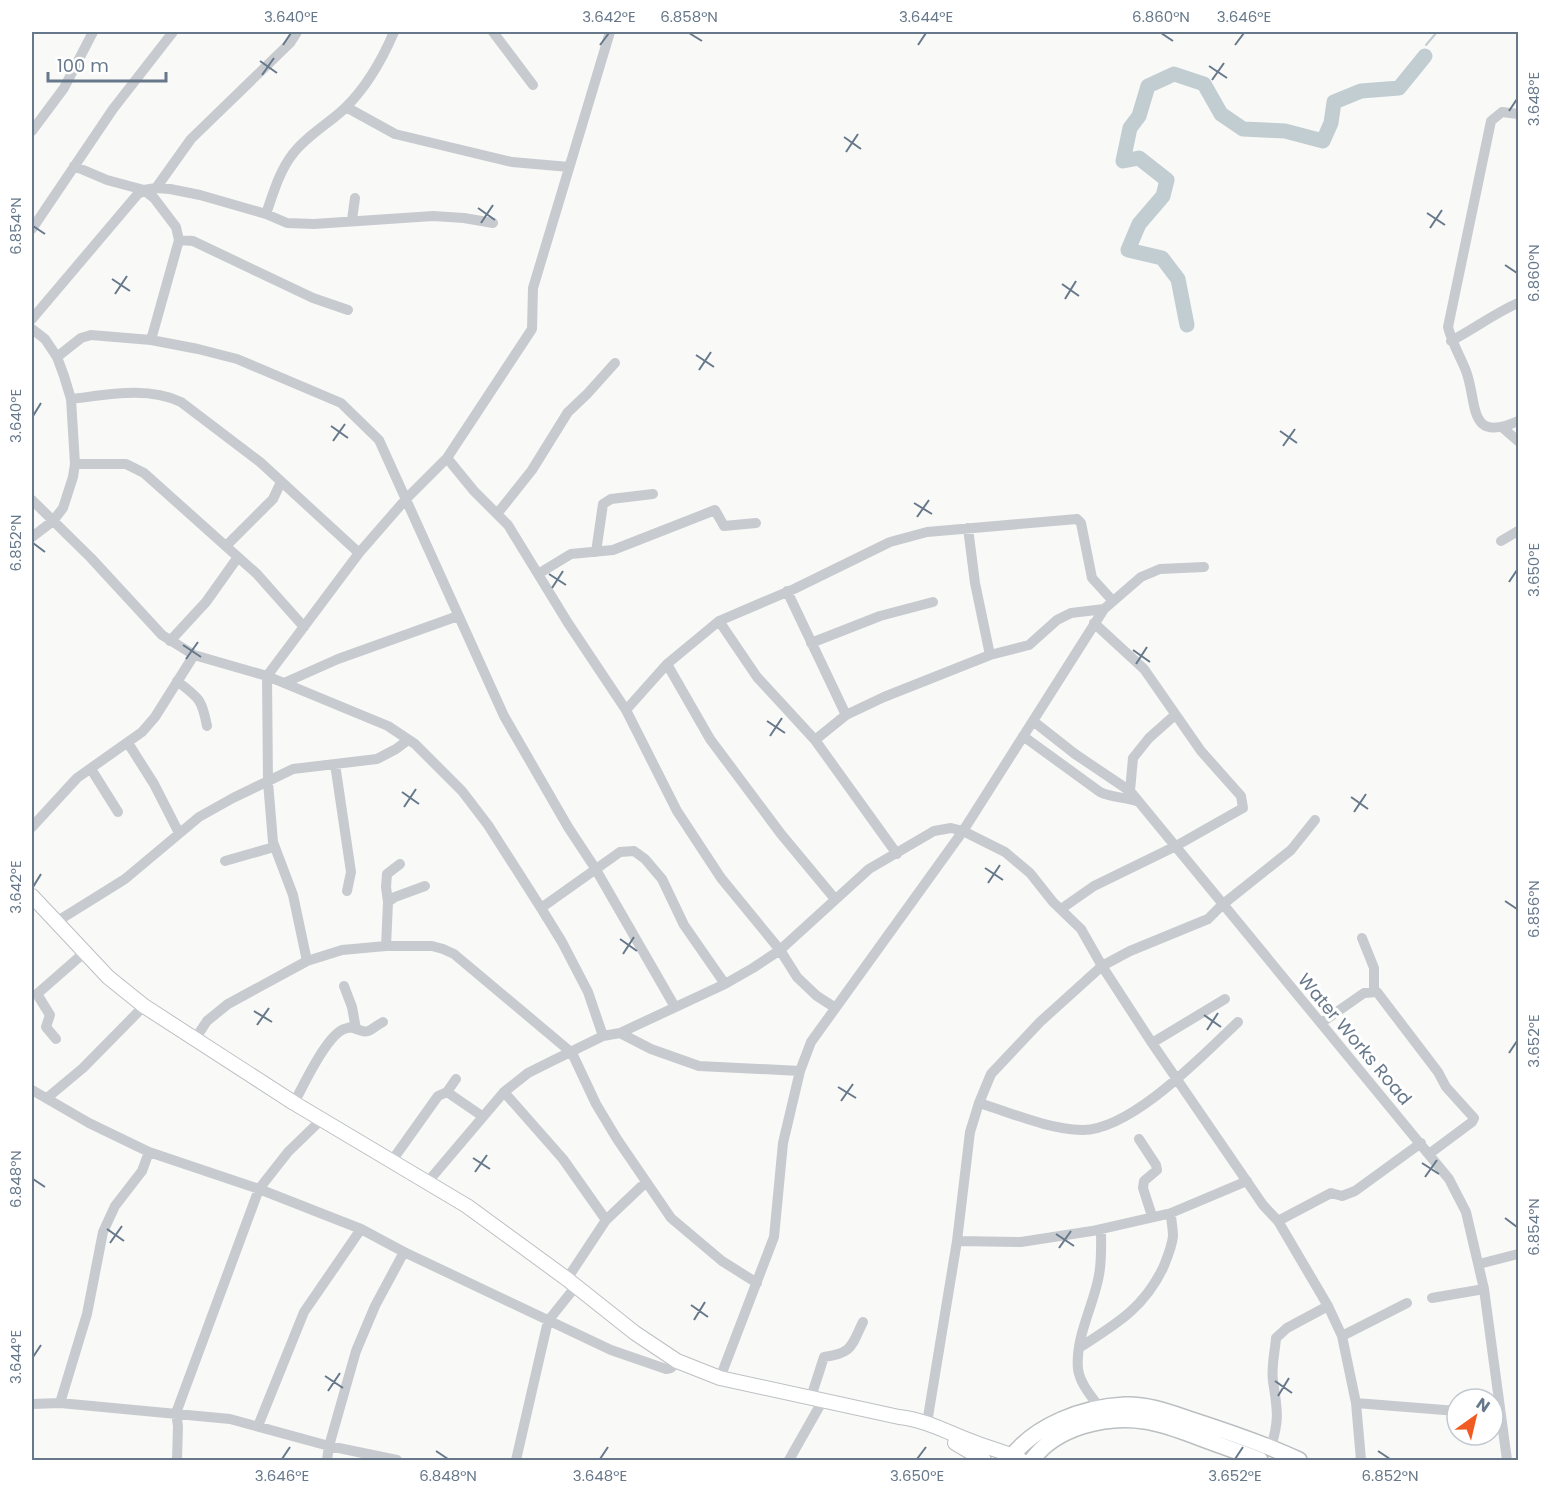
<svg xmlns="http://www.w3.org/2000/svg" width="1550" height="1492" viewBox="0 0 1550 1492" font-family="Poppins,sans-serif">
<rect width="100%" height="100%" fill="#f9f9f7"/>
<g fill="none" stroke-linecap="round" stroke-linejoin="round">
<!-- stream -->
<path stroke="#c2cdd2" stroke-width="2" d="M1426,45l11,-13"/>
<!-- river -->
<path stroke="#c2cdd2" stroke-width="15" d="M1187,325l-9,-46 -16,-21 -34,-8 11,-26 24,-28 4,-16 -28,-22 -16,3 7,-33 9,-12 9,-30 26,-12 30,10 17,30 22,15 42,2 38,10 8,-18 3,-21 27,-11 38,-3 26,-32"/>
<!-- major casing -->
<g stroke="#bcc0c4" stroke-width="16">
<path id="major" d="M32,896l76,81 36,29 150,97 173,103 100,73 68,54 42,28 43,17 179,39c28,3 51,17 77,26 15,6 31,9 45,17
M955,1443l29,17"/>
</g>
<!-- highway casing -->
<g stroke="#bbbfc2" stroke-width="18">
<path id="highway" d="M1009,1460c25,-35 74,-53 116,-55 23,-1 46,8 67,15 37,12 73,24 107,40
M1032,1460c24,-33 74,-45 113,-39 15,2 31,8 45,13 23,9 47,17 70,26"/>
</g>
<!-- minor -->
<path stroke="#c7cbcf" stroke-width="10" d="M493,32l40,53
M346,107l49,27 117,28 57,5 2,-6
M1518,114l-16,-2 -11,9 -43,206c4,16 12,29 18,44 12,32 1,73 52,50
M32,131l32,-43 29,-56
M74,166l33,14 37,10 10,8 22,29 3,13 14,1 120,57 35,12
M156,188l35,-49 99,-96 7,-11
M266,214c7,-20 13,-42 26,-59 13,-18 36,-31 52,-46 23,-22 38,-49 50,-77
M352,220l3,-22
M32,229l81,-120 60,-77
M32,319l105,-124 7,-5 12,-2 14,1 30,6 66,19 21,9 27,1 119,-8 31,2 29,5
M32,329l13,10 12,18 7,19 7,23 4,65 -2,13 -10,31 -10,13 -21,16
M151,340l28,-100
M1451,341c23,-12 44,-28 67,-38
M57,357l24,-19 10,-3 60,5 47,9 39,10 104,44 38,37 125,276 64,111 27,41 80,139
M71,399c36,-4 75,-13 110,3l79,60 99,91
M1503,428l15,13
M447,458l27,33 34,34 60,98 58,87 51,101 44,67 59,72 17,27 20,19 17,11
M75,464h51l18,9 113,101 47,53
M32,500l59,58 71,77 32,20 73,21 121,50 27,18 47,47 26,34 53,83 21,34 26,50 15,44
M497,514l35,-44 36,-58 20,-19 27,-30
M968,528l7,55 15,72
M1501,541l17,-10
M226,546l47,-47 8,-17
M596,552l7,-48 8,-5 42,-5
M538,574l33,-20 42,-4 102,-40 9,16 32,-3
M787,591l59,124
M719,621l38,56 58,63 82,114
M170,641l36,-39 32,-45
M811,643l69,-27 53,-14
M667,664l43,75 71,95 54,65
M177,681c22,17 25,18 30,45
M284,683l54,-24 120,-43
M626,710l41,-46 52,-43 75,-32 96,-47 37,-10 150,-13 4,4 11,55 20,22
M1033,721l42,33 55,37 319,388 17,33 18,77 23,171
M1023,736l77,56c12,6 26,5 39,10
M815,740l31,-25 38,-18 106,-42 39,-10 28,-25 14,-7 33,-4
M128,743l26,41 25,49
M335,764l16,108 -4,19
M91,769l27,43
M1130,791l3,-33 16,-20 26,-23
M32,827l45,-49 65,-46 13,-15 39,-62
M225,861l49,-14
M388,902l-2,-15 1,-13 13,-10
M541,908l79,-56 14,-1 11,8 17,20 22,46 41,59
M1061,909l33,-23 82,-40 67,-38 -2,-12 -40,-45 -57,-82 -50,-46
M56,922l69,-43 74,-62 34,-19 60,-29 84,-10 19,-10 12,-9
M1362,938l12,30v23
M386,946l2,-44 7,-5 30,-11
M307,961l-14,-66 -20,-53 -5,-60 -1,-106 92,-123 47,-54 41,-41 85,-129 1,-41 77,-256
M344,986l8,21 4,22
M1321,1023l43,-30 13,-1 61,80 8,15 28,31 -2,4 -43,32
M620,1033l31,16 48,17 101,5
M56,1039l-10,-12 4,-12 -13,-21 48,-42
M195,1039l12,-18 21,-17 79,-43 35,-11 44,-4h46l11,3 11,5 118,99 24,51 21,35 54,79 51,43 35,22
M1152,1043l73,-44
M456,1079l-9,13 35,24
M32,1090l57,33 60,29 110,37 102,40 43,23 207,98 55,19 5,-1 6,-7
M504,1092l59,67 43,61
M47,1098l36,-30 61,-62
M294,1103c9,-17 31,-64 48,-73 3,-2 6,-2 9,-3 20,8 14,5 32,-5
M979,1103c33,10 68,26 103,27 49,1 122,-76 156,-108
M1139,1139l17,26 1,5 -13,11 -1,7 9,28
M391,1162l47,-66 9,-4
M426,1184l78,-92 24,-19 22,-11 53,-26 17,-3 105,-49 28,-16 27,-18 89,-81 65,-38 17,-3 12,3 42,21 25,21 23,29 28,27 21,37 50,77 111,162 15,16 50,85 14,30 14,67 5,57
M1278,1221l53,-28 11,3 13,-5 66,-48
M957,1241l64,1 71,-11 79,-18 76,-32
M1479,1264l39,-10
M567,1279l39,-59 39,-37
M1432,1298l52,-9
M1342,1336l65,-33
M1079,1348c37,-24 64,-39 84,-80 4,-10 9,-21 10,-32 0,-7 -2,-16 -2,-23
M720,1378l54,-141 9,-94 17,-72 11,-29 152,-211 141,-222 37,-32 19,-8 44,-2
M811,1397l13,-40c29,-4 27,-11 39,-35
M60,1403l27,-89 16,-82 12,-26 27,-35 7,-19
M1356,1403l101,8
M32,1404l28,-1 170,16 99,27 68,14
M1100,1408c-8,-11 -20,-24 -22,-39 -3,-32 16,-64 21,-94 3,-16 2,-31 2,-46
M927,1423l30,-182 13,-109 9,-29 12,-29 49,-52 62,-56 28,-15 78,-32 14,-14 69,-55 24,-30
M258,1426l46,-114 57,-83
M1271,1447c9,-29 6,-38 2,-66 -2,-14 2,-29 3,-43l11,-10 41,-22
M177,1460l1,-34 -2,-13 83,-224 29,-37 34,-33
M327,1460l2,-14 27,-95 19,-45 29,-54
M516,1460l32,-139 28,-35
M789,1460l34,-60"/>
<!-- major -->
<use href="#major" stroke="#fff" stroke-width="14"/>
<!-- highway -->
<use href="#highway" stroke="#fff" stroke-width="15"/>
</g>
<!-- ticks -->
<path fill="none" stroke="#66788a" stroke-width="2" d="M689,33l13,8M1161,33l12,8M283,45l8,-12M600,45l9,-12M918,45l8,-12M1235,45l9,-12M260,61l17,12M1209,66l18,12M262,75l12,-17M1212,80l12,-17M1509,111l8,-12M844,137l17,12M846,152l12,-18M478,208l17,12M1427,213l18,12M481,223l12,-18M33,226l12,8M1430,228l12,-18M1505,265l12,8M112,279l18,12M1062,284l17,12M115,294l12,-18M1065,299l11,-18M696,355l18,12M699,370l12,-18M33,416l8,-13M331,426l17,12M1280,431l17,12M333,441l12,-17M1283,446l12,-17M914,503l18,11M917,517l12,-17M33,543l12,9M549,574l17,11M1509,582l8,-12M552,588l11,-17M183,645l18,12M1133,650l17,12M186,659l12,-17M1136,664l11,-17M767,721l18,12M770,736l12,-18M402,792l17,12M1351,797l17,12M404,807l12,-18M1354,812l12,-18M985,868l18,12M988,883l12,-18M33,887l8,-13M1505,901l12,8M620,939l17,12M623,954l11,-17M254,1011l18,11M1204,1015l17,12M257,1025l12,-17M1207,1030l11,-17M1509,1053l8,-12M838,1087l18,11M841,1101l12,-17M473,1158l17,11M1422,1163l17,11M475,1172l12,-17M1425,1177l12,-17M33,1179l12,8M1505,1218l12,9M107,1229l17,12M1056,1234l18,12M110,1243l12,-17M1059,1248l12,-17M691,1305l17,12M694,1320l11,-18M33,1357l8,-12M325,1376l18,12M1275,1381l17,12M328,1391l12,-18M1278,1396l11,-18M436,1451l12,8M1378,1451l12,8M282,1459l8,-12M600,1459l8,-12M917,1459l9,-12M1235,1459l8,-12"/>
<g text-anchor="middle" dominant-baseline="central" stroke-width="6" stroke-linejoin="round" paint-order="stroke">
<!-- street labels -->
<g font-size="18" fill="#66788a" stroke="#fff">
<text transform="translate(1355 1039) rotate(50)">Water Works Road</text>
</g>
</g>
<!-- border -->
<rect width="1550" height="1492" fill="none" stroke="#ffffff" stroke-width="66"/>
<!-- north arrow -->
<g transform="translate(1475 1417) rotate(34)"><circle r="28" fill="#ffffff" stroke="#c2c9d0" stroke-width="1.5"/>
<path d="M0-4.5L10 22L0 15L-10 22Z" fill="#ef5b21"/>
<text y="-9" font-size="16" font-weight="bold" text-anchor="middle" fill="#66788a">N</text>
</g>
<!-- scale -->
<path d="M48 72v9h118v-9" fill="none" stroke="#66788a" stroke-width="3"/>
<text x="57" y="72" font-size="18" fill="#66788a" stroke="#ffffff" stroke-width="4.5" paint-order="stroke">100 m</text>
<rect x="33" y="33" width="1484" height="1426" fill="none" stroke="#66788a" stroke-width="2"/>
<g font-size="15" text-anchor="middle" fill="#66788a">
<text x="291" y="22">3.640°E</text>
<text x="609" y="22">3.642°E</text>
<text x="689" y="22">6.858°N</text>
<text x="926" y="22">3.644°E</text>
<text x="1161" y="22">6.860°N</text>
<text x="1244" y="22">3.646°E</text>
<text transform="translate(1534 99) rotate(-90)" y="5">3.648°E</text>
<text transform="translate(16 226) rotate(-90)" y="5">6.854°N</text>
<text transform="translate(1534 273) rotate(-90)" y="5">6.860°N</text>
<text transform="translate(16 416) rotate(-90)" y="5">3.640°E</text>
<text transform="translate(16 543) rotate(-90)" y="5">6.852°N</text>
<text transform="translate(1534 570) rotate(-90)" y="5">3.650°E</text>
<text transform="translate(16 887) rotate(-90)" y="5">3.642°E</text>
<text transform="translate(1534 909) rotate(-90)" y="5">6.856°N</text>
<text transform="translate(1534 1041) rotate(-90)" y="5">3.652°E</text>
<text transform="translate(16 1179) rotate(-90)" y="5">6.848°N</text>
<text transform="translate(1534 1227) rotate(-90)" y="5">6.854°N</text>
<text transform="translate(16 1357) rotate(-90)" y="5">3.644°E</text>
<text x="282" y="1481">3.646°E</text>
<text x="448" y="1481">6.848°N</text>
<text x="600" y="1481">3.648°E</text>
<text x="917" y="1481">3.650°E</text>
<text x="1235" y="1481">3.652°E</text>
<text x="1390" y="1481">6.852°N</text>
</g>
</svg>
